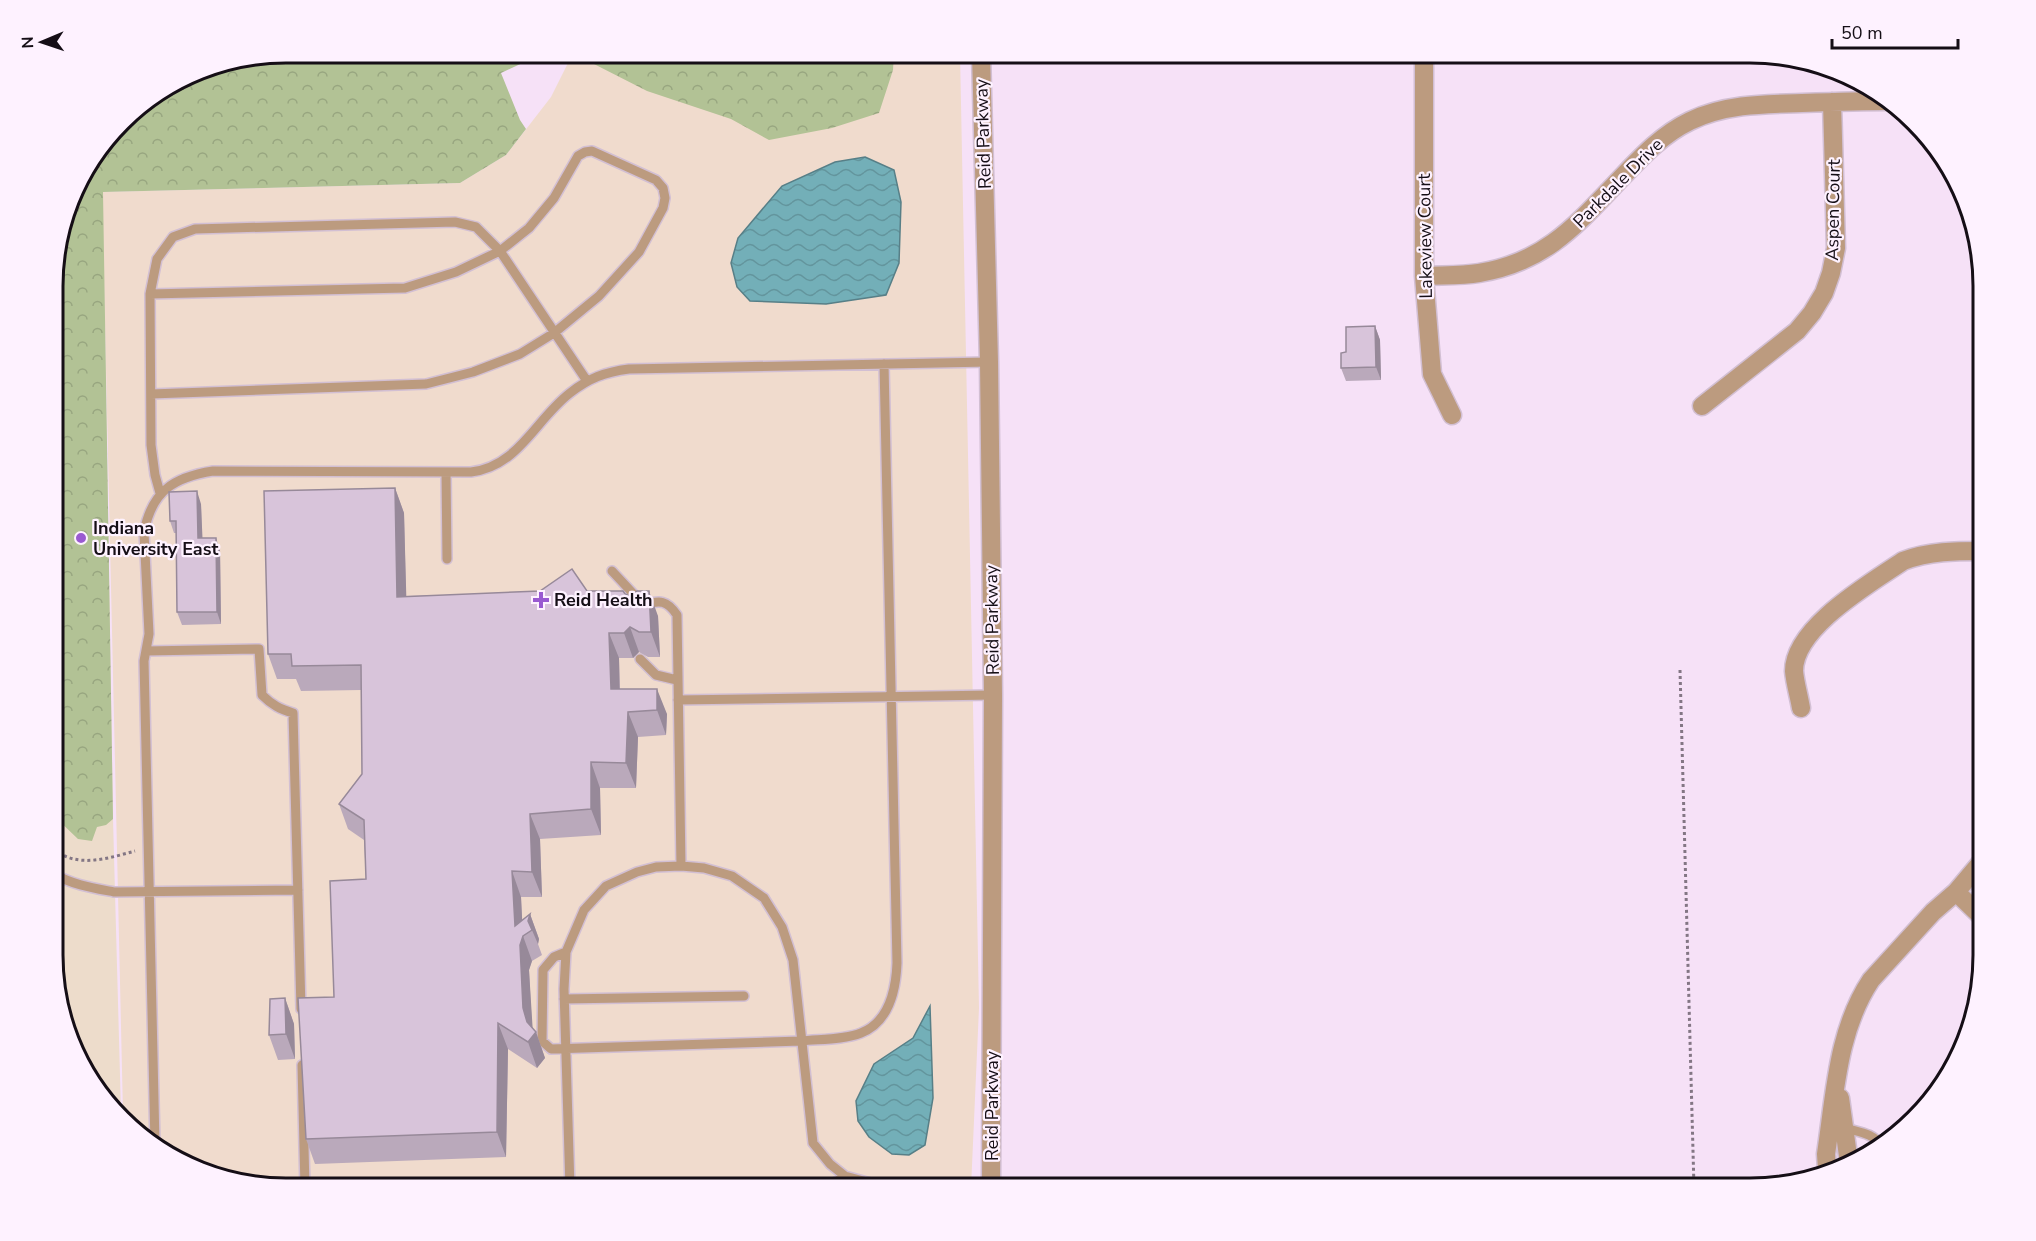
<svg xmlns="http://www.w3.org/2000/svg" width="2036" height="1241" viewBox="0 0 2036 1241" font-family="'Nunito Sans',sans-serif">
<defs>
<pattern id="forest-crowns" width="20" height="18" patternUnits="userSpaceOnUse" patternTransform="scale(1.5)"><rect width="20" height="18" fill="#b2c295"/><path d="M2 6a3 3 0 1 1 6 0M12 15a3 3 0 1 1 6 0" fill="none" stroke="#98a680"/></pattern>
<pattern id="water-waves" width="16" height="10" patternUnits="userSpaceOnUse" patternTransform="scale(1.5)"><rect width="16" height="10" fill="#73afb8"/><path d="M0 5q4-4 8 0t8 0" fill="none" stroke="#63959d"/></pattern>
</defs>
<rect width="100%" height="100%" fill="#f6e1f7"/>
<!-- education -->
<path fill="#eddccb" d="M102,150l11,669 8,293 -29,-28 -38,-99v-729l23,-74z"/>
<!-- medical -->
<path fill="#f0dbcd" d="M573,53h387l19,955 -8,180h-685l-61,-8 -56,-23 -46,-43 -21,-922 358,-9 46,-28 45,-58z"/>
<!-- forest -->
<path fill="url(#forest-crowns)" d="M286,53h258l-43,20 19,47 6,9 -20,26 -46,28 -357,9 10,627 -7,6 -9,2 -5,14 -14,-2 -24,-23v-560l23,-74 55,-71 65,-41z
M553,53h341l-1,17 -14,43 -47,15 -63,12 -38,-21 -84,-28 -55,-28z"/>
<!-- water -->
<path fill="url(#water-waves)" stroke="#577f87" stroke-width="1.5" d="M865,157l29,13 7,32 -2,61 -13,32 -60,9 -76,-3 -13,-14 -6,-24 7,-25 44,-52 53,-24z
M930,1006l3,92 -8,47 -16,10 -17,-1 -23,-17 -11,-16 -2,-20 18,-37 39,-26z"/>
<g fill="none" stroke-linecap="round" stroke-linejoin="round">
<!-- lane casing -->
<g stroke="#d2bfd3" stroke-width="12">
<path id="lane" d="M150,294l255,-6 51,-16 44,-21 29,-23 25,-30 24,-42 7,-4 7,-1 64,29 7,8 2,10 -2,10 -24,44 -40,44 -45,37 -34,21 -47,18 -47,12 -275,10
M446,472l1,87
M160,493l-5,-18 -4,-30 -1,-151 7,-35 16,-22 22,-8 260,-7 21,5 24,24 87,130
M612,571l29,31
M643,605c17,-5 24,-5 34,10l4,251
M146,651l113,-2 3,46c10,10 18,14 31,18l8,296
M640,659l16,16 21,5
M678,700l315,-5
M54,874c19,11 39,14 60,18l184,-2
M566,952l-12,5 -11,13 -1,71 9,8 250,-8c19,-2 42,-1 60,-8 28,-11 35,-44 36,-70l-13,-599
M564,999l180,-3
M302,1065l3,123
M1845,1128c13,4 29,5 36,18
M155,1144l-11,-483 5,-27 -5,-102c8,-41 30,-55 69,-61l258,1c48,-6 64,-52 99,-79 19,-15 35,-21 59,-24l360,-7
M570,1188l-6,-199 2,-37 18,-42 22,-24 31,-14 19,-5 25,-1 23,2 28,8 32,22 18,29 11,33 20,183 17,21 15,12 44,12
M826,1188l19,-12"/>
</g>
<!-- street casing -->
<g stroke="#d2bfd3" stroke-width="21">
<path id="street" d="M981,53l8,309 4,333 -2,493
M1424,53v223l8,98 20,41
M1424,276c18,-1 37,0 55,-3 68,-11 99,-50 144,-97 20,-21 40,-42 67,-55 35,-17 74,-17 112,-18 29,-1 58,-2 87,-2
M1702,406l95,-75 15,-18 12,-20 7,-20 5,-25 -4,-146
M1801,708c-2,-12 -6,-25 -7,-37 0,-44 77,-88 109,-110 26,-10 53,-10 80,-10
M1956,892l27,26
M1840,1098l9,65
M1827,1169l-1,-15c9,-59 11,-123 45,-174l62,-68 23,-20 27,-32"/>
</g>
<!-- path -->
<path stroke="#837684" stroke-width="3" stroke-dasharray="3 3" stroke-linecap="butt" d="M1680,670l14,518
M54,849c23,20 55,9 81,2"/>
<!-- lane -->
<use href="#lane" stroke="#bc9b7f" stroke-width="9"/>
<!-- street -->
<use href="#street" stroke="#bc9b7f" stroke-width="18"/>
</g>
<!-- wall -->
<path fill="#baa9bb" d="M1375,326l5,14 1,40 -35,1 -5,-13 5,-16z
M395,488l9,25 2,83 181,-5 38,3 33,22 2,41h-12l-9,-5 -6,6h-14l1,31 47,25 -1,21 -28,2 -2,51h-36l1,47 -61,4 2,58h-21l1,23 8,-6 9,25 -1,5 4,11 -10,6 -3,9 3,58 4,4 9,26 -8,10 -29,-19 -2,108 -191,7 -9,-25 28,-142 32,-118 -2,-39 -16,-11 -9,-25 23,-30 -1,-84 -60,1 -5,-12h-19l-9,-25z
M201,504l1,34 18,12 1,74 -39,1 -5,-13 -1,-79h-2l-4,-12z
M285,998l9,26 1,35 -17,1 -9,-25z"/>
<!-- shaded-wall -->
<path fill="#978999" d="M1375,326l5,14 1,40 -5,-13z
M395,488l9,25 3,109 -10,-25z
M197,491l4,13 2,46 -5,-12z
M216,538l4,12 1,74 -4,-12z
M649,591l9,25 2,41 -9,-25z
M630,627l9,25 -6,6 -9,-25z
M609,633l10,25 1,56 -9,-25z
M657,689l10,25 -1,21 -9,-25z
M628,712l10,25 -2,51 -10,-25z
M591,762l9,26 1,47 -10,-26z
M530,814l10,25 2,58 -10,-25z
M512,871l9,26 2,39 9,25 -3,9 4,64 3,-2 9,26 -8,10 -9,-26 -1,-20 -4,-14 -8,-82z
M530,914l9,25 -1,5 -10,-23z
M285,998l9,26 1,35 -9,-25z
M498,1023l10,26 -2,108 -9,-25z"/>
<!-- building -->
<path fill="#d8c4da" stroke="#978999" stroke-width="1.5" d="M1375,326l1,41 -35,1v-15l5,-1v-25z
M395,488l2,109 143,-6 32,-22 15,22h36l2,3 5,2 7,-5h12l2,41h-12l-9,-5 -6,6h-15l2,56h46v21l-29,2 -2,51 -35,-1v47l-61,5 2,58 -20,-1 3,55 15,-12 -2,7 4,9 -9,6 -3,9 3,63 4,14 9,10 -8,10 -30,-19 -1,109 -191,7 -8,-141 36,-1 -4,-116 36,-2 -2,-59 -25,-16 23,-30 -1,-109 -69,1 -1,-12h-23l-4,-163z
M197,491l1,47h18l1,74h-40l-1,-91h-6l-1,-29z
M285,998l1,36 -17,1 1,-36z
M503,1186v2h-81z"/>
<!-- markers -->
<g fill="#9a5ad1" stroke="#fef2ff" stroke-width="2">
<circle cx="81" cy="538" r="6"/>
<path d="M538 591h6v6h6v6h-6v6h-6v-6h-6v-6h6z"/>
</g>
<g text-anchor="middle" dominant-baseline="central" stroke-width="4.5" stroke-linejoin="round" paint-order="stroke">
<!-- street labels -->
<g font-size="18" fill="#150e16" stroke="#fef2ff">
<text transform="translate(983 134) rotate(-92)">Reid Parkway</text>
<text transform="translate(1618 183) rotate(-45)">Parkdale Drive</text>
<text transform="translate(1833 210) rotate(-89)">Aspen Court</text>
<text transform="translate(1425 236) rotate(-91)">Lakeview Court</text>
<text transform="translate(992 620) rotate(-91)">Reid Parkway</text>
<text transform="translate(992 1106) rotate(-90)">Reid Parkway</text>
</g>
<!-- poi labels -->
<g font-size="18" font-weight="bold" fill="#150e16" stroke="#fef2ff" text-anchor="start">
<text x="93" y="528">Indiana<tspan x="93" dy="21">University East</tspan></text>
<text x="554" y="600">Reid Health</text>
</g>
</g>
<!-- crop -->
<path d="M0 0H2036V1241H0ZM286 63H1750A223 223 0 0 1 1973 286V955A223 223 0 0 1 1750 1178H286A223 223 0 0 1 63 955V286A223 223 0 0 1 286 63Z" fill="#fef2ff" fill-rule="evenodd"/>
<path fill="none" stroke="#150e16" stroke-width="3" d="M286 63H1750A223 223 0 0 1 1973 286V955A223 223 0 0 1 1750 1178H286A223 223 0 0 1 63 955V286A223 223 0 0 1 286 63Z"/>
<!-- north arrow -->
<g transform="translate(42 42) rotate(268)" stroke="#fef2ff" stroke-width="4.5" paint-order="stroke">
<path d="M0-4.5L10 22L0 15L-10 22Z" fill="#150e16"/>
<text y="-9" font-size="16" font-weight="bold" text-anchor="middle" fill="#150e16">N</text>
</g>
<!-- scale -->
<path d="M1832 39v9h126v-9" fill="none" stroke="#150e16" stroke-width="3"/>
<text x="1841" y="39" font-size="18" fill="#150e16" stroke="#fef2ff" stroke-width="4.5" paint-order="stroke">50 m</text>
</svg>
